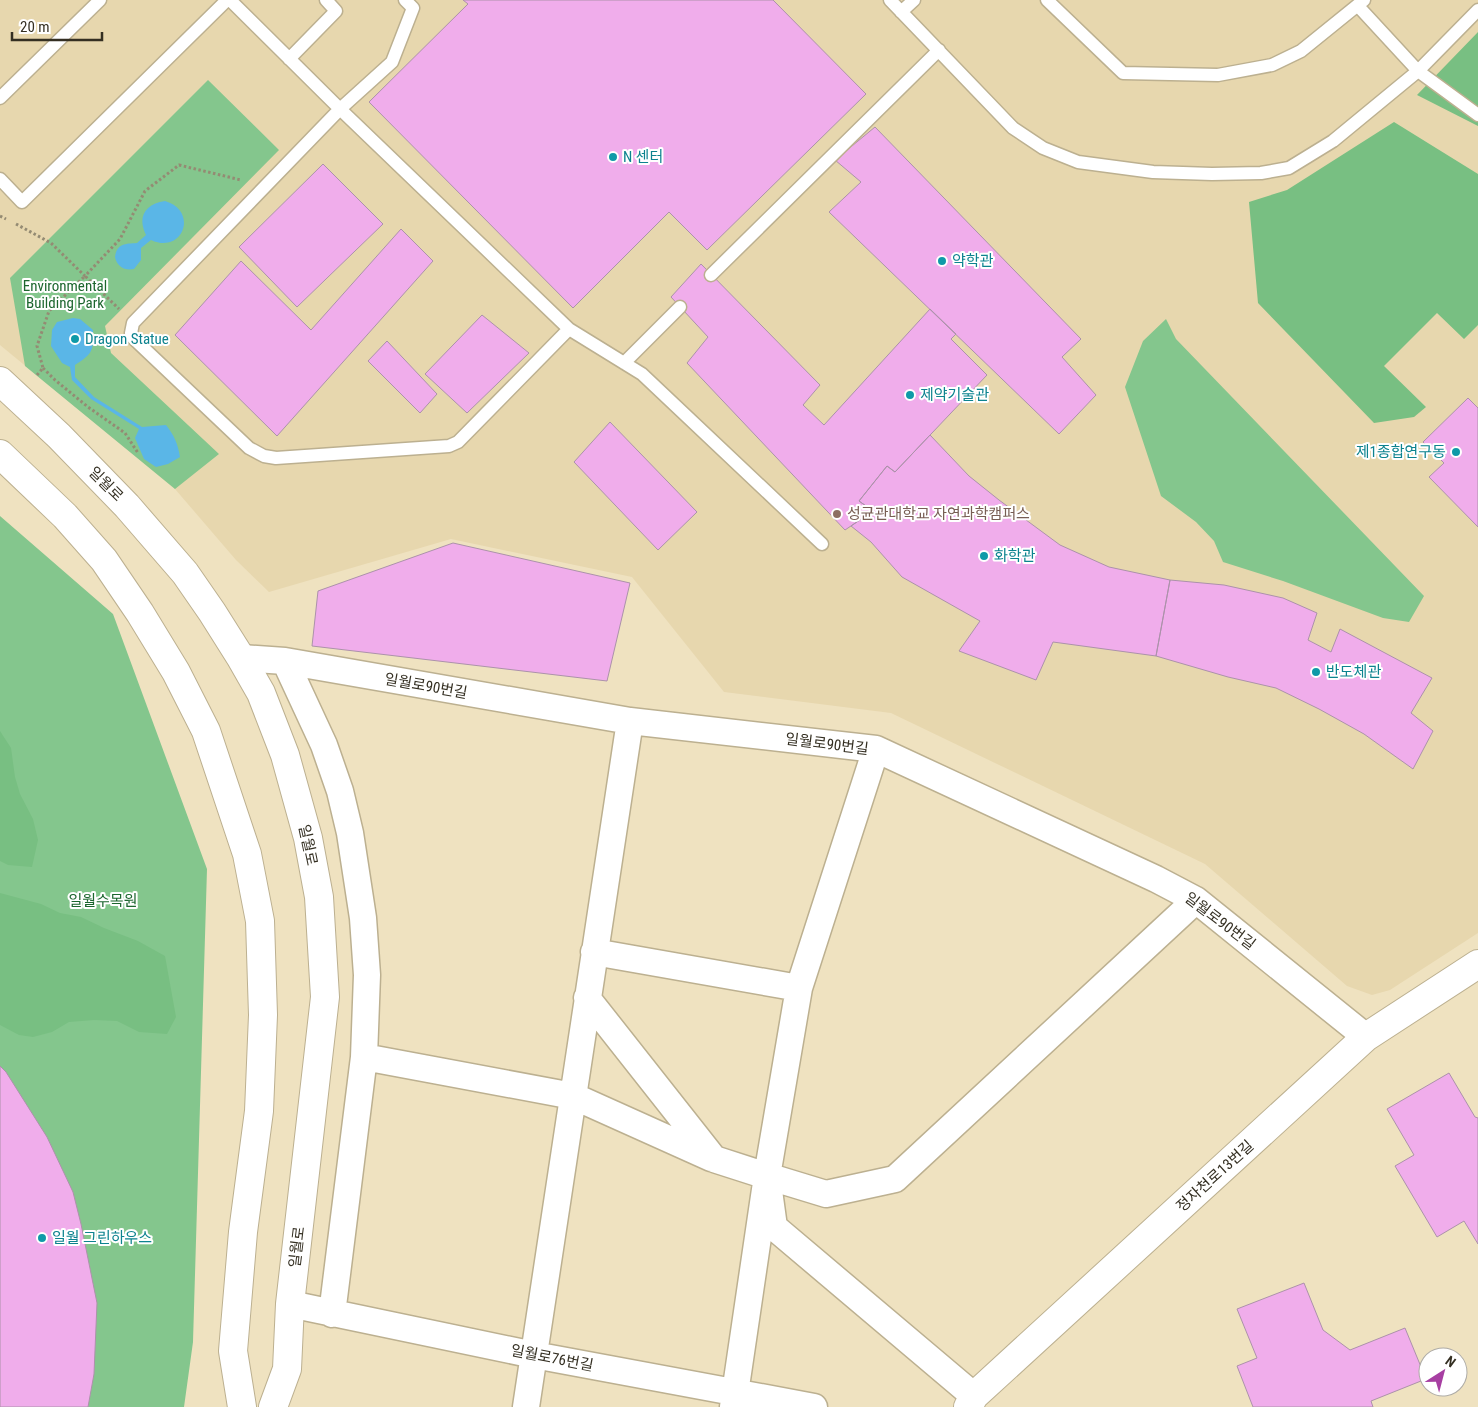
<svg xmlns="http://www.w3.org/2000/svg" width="1478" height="1407" viewBox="0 0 1478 1407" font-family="'Roboto Condensed','Noto Sans KR',sans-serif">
<rect width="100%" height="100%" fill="#efe2c0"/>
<!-- built -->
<path fill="#e7d7ae" d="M0,0h1478v933l-88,57 -18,5 -25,-9 -142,-122 -314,-151 -167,-21 -92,-115 -181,-38 -182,53 -33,-32 -61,-71 -175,-144z"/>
<!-- green -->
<path fill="#84c68d" d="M208,80l71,70 -174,176 6,27 108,101 -44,35 -150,-123 -15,-88z
M1166,319l10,20 248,257 -15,26 -26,-4 -100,-37 -60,-19 -9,-21 -18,-19 -35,-26 -36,-109 18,-46z
M0,516l113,98 94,255 -14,473 -9,65h-184z"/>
<!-- forest -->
<path fill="#78bf82" d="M1478,32v94l-61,-31z
M1394,122l84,52v151l-14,14 -27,-26 -53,53 42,41 -12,10 -40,6 -116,-120 -9,-101 38,-12z
M0,731l11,17 4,29 5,17 13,25 5,21 -6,27 -24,-2 -8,-4z
M0,893l41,11 19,9 21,4 23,11 34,13 27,15 11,61 -9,17 -28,-2 -22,-11 -23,-1 -25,2 -17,10 -19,5 -14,-2 -19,-10z"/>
<!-- water -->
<path fill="#5ab6e7" d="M165,201c34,10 18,54 -14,39l-10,8v12l-7,9c-9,2 -17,-2 -19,-12 2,-14 10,-13 22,-14l9,-8c-9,-18 -1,-31 19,-34z
M73,318l7,1 13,11c1,21 -1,24 -18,35v12l19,20 48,30 24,-2c8,10 12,19 14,32l-12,7 -12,3 -12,-8 -9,-21 4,-9 -48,-30 -19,-19 -2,-13 -8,-4 -11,-17 1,-16 5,-8z"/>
<!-- building -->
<path fill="#f0adeb" stroke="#ac92aa" d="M463,0h310l93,94 -159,156 -38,-38 -96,96 -204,-206 99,-98z
M875,127l206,212 -19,18 34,38 -37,39 -230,-222 32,-30 -26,-22z
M323,164l60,60 -86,83 -58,-60z
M401,229l32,32 -156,175 -102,-101 66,-74 70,69z
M701,264l119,121 -17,20 21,20 106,-116 26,25 -5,5 36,36 -92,97 -8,-6 -28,35 14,10 -28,19 -158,-167 21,-26 -37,-40z
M482,315l47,38 -62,60 -42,-39z
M387,341l50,53 -17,19 -52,-52z
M1468,398l10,10v119l-49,-50 15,-14 -21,-21z
M610,422l87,90 -39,38 -84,-88z
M930,435l39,41 30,24 61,45 49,22 61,13 -14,76 -103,-14 -17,38 -77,-29 21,-30 -78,-44 -31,-35 -20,-16 22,-15 -14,-10 28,-35 8,6z
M453,543l177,40 -23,98 -295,-35 6,-55z
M1170,580l54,5 59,13 34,15 -9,27 23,12 9,-23 92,49 -21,35 22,18 -20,38 -49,-35 -45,-25 -43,-21 -48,-11 -72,-21z
M0,1066l6,6 41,65 26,55 8,32 16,79 -3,71 -6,33h-88z
M1449,1073l26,44 3,1v126l-14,-23 -27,16 -42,-71 19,-11 -27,-46z
M1304,1283l19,47 27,20 55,-22 21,51 -55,22 2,6h-120l-16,-41 20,-8 -20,-49z"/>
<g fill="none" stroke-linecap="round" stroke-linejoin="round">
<!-- service casing -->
<g stroke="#bcb090" stroke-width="15">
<path id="service" d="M230,0l110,109 229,220 73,45 180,170
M405,0l8,8 -21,54 -52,47 -207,214 -2,10 1,4 117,111 15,8 12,2 173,-12 9,-4 111,-113
M890,0l123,128 30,20 35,14 75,10 59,2 49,-1 28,-5 44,-27 85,-70 60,-61
M1047,0l76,73 95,2 54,-10 29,-14 63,-51
M1358,6l60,65 60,44
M901,12l13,-12
M289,59l47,-48 -10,-11
M0,98l100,-98
M0,179l22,23 205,-202
M711,275l228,-225
M624,363l56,-56"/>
</g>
<!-- minor casing -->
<g stroke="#bcb090" stroke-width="29">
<path id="minor" d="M241,658l44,3 345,60 246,28 280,130 40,21 170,137
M285,661l39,84 16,46 10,42 13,85 4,57 -3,82 -32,257
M594,952l205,36
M587,998l127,161 53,17 7,51 200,169
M364,1057l209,39 138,62
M767,1176l59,18 69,-15 301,-279
M290,1304l244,51 280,52
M526,1407l104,-686
M733,1407l34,-231 32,-188 77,-239"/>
</g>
<!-- tertiary casing -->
<g stroke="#bcb090" stroke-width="30">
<path id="tertiary" d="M0,381l59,55 68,70 58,67 27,39 29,46 20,35 24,62 23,83 11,59 6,100 -35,307 -3,65 -14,38
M0,454l65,62 39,44 36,53 36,59 30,59 41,123 13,67 3,94 -4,96 -16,121 -10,119 9,56
M968,1407l6,-11 392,-359 112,-73"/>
</g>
<!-- path -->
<path stroke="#948b73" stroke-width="3" stroke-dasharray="2.5 2.5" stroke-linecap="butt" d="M0,216l6,3
M16,224l35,19 34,33 35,-37 25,-48 34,-26 62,15
M43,368l12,12 33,27 37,26 13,20
M37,375l6,-7 -6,-22 12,-35 36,-35 34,33"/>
<!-- service -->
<use href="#service" stroke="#fff" stroke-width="12"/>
<!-- minor -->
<use href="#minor" stroke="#fff" stroke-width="26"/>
<!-- tertiary -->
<use href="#tertiary" stroke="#fff" stroke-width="28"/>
</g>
<!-- markers -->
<g fill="#0f9aa8" stroke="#fff" stroke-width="2">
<circle cx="613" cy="157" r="5"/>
<circle cx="942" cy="261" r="5"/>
<circle cx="75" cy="339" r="5"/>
<circle cx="910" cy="395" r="5"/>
<circle cx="1456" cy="452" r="5"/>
<circle cx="984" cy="556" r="5"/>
<circle cx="1316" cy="672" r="5"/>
<circle cx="42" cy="1238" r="5"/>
</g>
<circle fill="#8d6e63" stroke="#fff" stroke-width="2" cx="837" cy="514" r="5"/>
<g text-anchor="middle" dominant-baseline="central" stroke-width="4" stroke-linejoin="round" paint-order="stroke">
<!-- culture labels -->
<g font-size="15" fill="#0d838f" stroke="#fff" text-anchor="start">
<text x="623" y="157">N 센터</text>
<text x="952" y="261">약학관</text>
<text x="85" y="339">Dragon Statue</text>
<text x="920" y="395">제약기술관</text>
<text x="1446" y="452" text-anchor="end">제1종합연구동</text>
<text x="994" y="556">화학관</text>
<text x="1326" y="672">반도체관</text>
<text x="52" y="1238">일월 그린하우스</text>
</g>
<!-- park labels -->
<g font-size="15" fill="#1c662e" stroke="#fff">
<text x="65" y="286">Environmental<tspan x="65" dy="17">Building Park</tspan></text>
<text x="103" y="901">일월수목원</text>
</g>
<!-- street labels -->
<g font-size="15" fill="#342f22" stroke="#fff">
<text transform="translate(106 484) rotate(45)">일월로</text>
<text transform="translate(426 686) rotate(10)">일월로90번길</text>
<text transform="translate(827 744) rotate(7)">일월로90번길</text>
<text transform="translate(308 845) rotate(78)">일월로</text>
<text transform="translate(1220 921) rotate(37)">일월로90번길</text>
<text transform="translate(1215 1176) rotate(-42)">정자천로13번길</text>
<text transform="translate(297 1247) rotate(-83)">일월로</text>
<text transform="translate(552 1358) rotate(11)">일월로76번길</text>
</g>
<!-- education labels -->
<g font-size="15" fill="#785e54" stroke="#fff" text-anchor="start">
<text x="847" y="514">성균관대학교 자연과학캠퍼스</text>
</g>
</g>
<!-- north arrow -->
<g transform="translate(1443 1372) rotate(36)"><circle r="24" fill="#ffffff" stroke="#aeaca7"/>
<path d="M0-4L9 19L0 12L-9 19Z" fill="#a73fa2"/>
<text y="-8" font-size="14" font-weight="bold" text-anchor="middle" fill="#342f22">N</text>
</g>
<!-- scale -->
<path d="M12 32v8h90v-8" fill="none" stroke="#342f22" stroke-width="2.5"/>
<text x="20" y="32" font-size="15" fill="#342f22" stroke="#ffffff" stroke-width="4" paint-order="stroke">20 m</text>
</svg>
